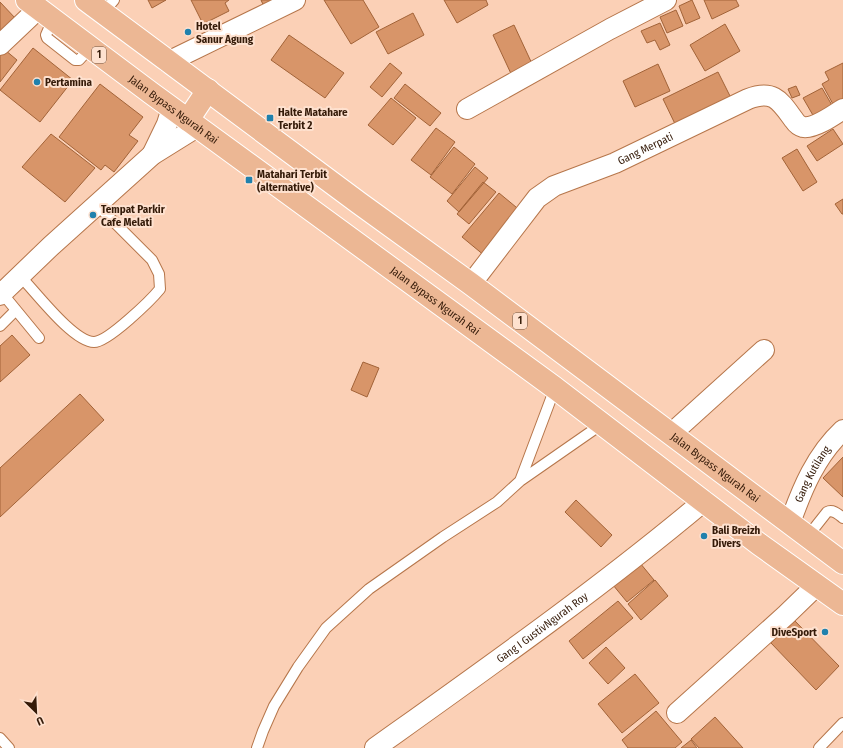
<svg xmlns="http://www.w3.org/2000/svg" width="843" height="748" viewBox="0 0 843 748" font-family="'Fira Sans Condensed',sans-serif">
<rect width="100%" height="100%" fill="#fbd0b6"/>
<!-- building -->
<path fill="#d89569" stroke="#a26338" d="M148,0h18l-14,8z
M191,0h38l-4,3 4,8 -26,13z
M261,0h27l-22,11z
M324,0h39l16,27 -28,17z
M444,0h42l2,5 -31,18z
M692,0l8,18 -14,6 -7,-18z
M704,0h32l3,6 -27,13z
M0,2l16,17 -16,16z
M676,10l7,16 -16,7 -7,-16z
M413,13l11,22 -36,19 -12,-22z
M660,23l10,22 -10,5 -5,-10 -8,3 -6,-12z
M725,24l15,27 -35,20 -15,-26z
M514,25l20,43 -21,10 -20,-43z
M289,35l55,38 -19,25 -54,-38z
M33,48l40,32 -33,42 -40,-32z
M5,50l12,10 -17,22v-26z
M390,63l12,10 -20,24 -12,-10z
M843,63v38l-9,5 -12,-22 7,-4 -4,-8z
M658,64l12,27 -35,16 -12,-26z
M718,72l14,28 -55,28 -14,-29z
M100,84l43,33 -14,18 9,6 -24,31 -9,-7 -4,5 -42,-33z
M405,84l36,29 -11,13 -36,-28z
M796,86l4,9 -8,3 -4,-9z
M822,88l11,19 -19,10 -11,-19z
M391,98l25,20 -23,27 -25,-20z
M436,128l19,14 -24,33 -20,-15z
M833,129l10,15 -26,17 -10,-15z
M51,134l44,34 -30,34 -43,-35z
M454,147l21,17 -23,30 -22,-17z
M797,149l20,33 -14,9 -21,-33z
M475,167l13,11 -29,34 -12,-11z
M483,182l13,10 -27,32 -12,-10z
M499,193l23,19 -37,44 -23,-19z
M843,199v15h-1l-7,-10z
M12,335l18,20 -30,27v-36z
M363,362l16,6 -12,29 -16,-7z
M80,394l24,26 -104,97v-49z
M843,457v40l-20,-19z
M576,500l36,35 -11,12 -36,-35z
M640,563l14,17 -27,22 -14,-17z
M655,580l13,16 -27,24 -13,-16z
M618,601l15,17 -50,41 -14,-18z
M794,620l45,46 -23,24 -45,-47z
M606,647l19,21 -17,16 -19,-21z
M635,674l24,29 -37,30 -24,-29z
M656,711l26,31 -7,6h-47l-6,-8z
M715,717l28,31h-44l-8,-9z
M691,740l6,8h-16z"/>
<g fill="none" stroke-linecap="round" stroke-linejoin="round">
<!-- service casing -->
<g stroke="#b6764b" stroke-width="12">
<path id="service" d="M103,13l11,-13
M53,19l-7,16 1,3 28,22h4l11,-12
M20,276c15,15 53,66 74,66 14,0 57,-42 66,-53l-1,-15 -7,-14 -55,-55
M2,293l37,45
M0,326l16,-16
M520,481l35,-93
M808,536l19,-24c6,-3 11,2 16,6
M0,738l9,10
M257,748l6,-17 11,-25 24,-39 28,-39 43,-39 74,-52 54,-35 23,-21 82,-57
M819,748l24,-25"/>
</g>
<!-- minor casing -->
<g stroke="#b6764b" stroke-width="22">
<g id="minor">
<path d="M0,45l38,-36"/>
<path d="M168,62l127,-62"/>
<path d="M467,109l143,-80 56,-29"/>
<path d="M152,155l15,-31 5,-16"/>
<path id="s1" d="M471,284l66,-86 17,-12 61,-23 133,-64c26,-10 32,2 46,21 2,3 5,6 9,7 11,2 31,-12 40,-18"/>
<path d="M0,295l51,-49 101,-91 45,-28"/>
<path d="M671,434l93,-84"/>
<path id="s2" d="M790,523c12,-34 26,-68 53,-93"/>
<path d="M677,713l109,-98 31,-30"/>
<path id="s3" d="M375,748c112,-80 224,-159 329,-247"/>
</g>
</g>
<!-- trunk casing -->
<g stroke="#fff" stroke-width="24">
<g id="trunk">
<path id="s4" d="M27,0l124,93 404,295 204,156 84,60"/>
<path id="s5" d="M86,0l273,203 112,81 372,279"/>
<path d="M188,120l20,-30"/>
</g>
</g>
<!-- service -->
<use href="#service" stroke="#fff" stroke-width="10"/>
<!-- minor -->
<use href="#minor" stroke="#fff" stroke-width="20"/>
<!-- trunk -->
<use href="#trunk" stroke="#ecb794" stroke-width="22"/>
</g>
<!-- markers -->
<g fill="#2081ad" stroke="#fee1cf" stroke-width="1.5">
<circle cx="188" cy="32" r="4"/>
<circle cx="37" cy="82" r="4"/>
<rect x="266" y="114" width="8" height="8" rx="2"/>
<rect x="245" y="176" width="8" height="8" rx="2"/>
<circle cx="93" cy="215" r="4"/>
<circle cx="704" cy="536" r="4"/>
<circle cx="825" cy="632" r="4"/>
</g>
<g text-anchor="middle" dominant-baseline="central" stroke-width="4" stroke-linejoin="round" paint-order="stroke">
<!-- shield labels -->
<g fill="#fee1cf" stroke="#715644" stroke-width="1">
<rect x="92" y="47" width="14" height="16" rx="3"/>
<rect x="513" y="313" width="14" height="16" rx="3"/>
</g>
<g font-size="10" font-weight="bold" fill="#351b09">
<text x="99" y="55">1</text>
<text x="520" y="321">1</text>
</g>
<!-- poi labels -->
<g font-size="11" font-weight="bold" fill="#351b09" stroke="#fee1cf" text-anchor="start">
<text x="196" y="26">Hotel<tspan x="196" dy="13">Sanur Agung</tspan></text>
<text x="45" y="82">Pertamina</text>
<text x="278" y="112">Halte Matahare<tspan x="278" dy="13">Terbit 2</tspan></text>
<text x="257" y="174">Matahari Terbit<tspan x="257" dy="13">(alternative)</tspan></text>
<text x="101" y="209">Tempat Parkir<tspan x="101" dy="13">Cafe Melati</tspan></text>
<text x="712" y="530">Bali Breizh<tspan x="712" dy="13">Divers</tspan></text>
<text x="817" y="632" text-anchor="end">DiveSport</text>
</g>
<!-- street labels -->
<g font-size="11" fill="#351b09" stroke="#fee1cf">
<text stroke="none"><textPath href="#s4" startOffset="183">Jalan Bypass Ngurah Rai</textPath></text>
<text stroke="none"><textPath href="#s1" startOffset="228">Gang Merpati</textPath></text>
<text stroke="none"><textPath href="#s4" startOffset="507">Jalan Bypass Ngurah Rai</textPath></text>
<text stroke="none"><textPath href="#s5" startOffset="784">Jalan Bypass Ngurah Rai</textPath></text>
<text stroke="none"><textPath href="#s2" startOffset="54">Gang Kutilang</textPath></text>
<text stroke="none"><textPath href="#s3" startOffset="206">Gang I GustivNgurah Roy</textPath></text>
</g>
</g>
<!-- north arrow -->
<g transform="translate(36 712) rotate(156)" stroke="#fee1cf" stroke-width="3" paint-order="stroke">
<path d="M0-3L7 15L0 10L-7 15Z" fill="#351b09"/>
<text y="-6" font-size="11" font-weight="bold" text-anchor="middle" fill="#351b09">U</text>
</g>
</svg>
